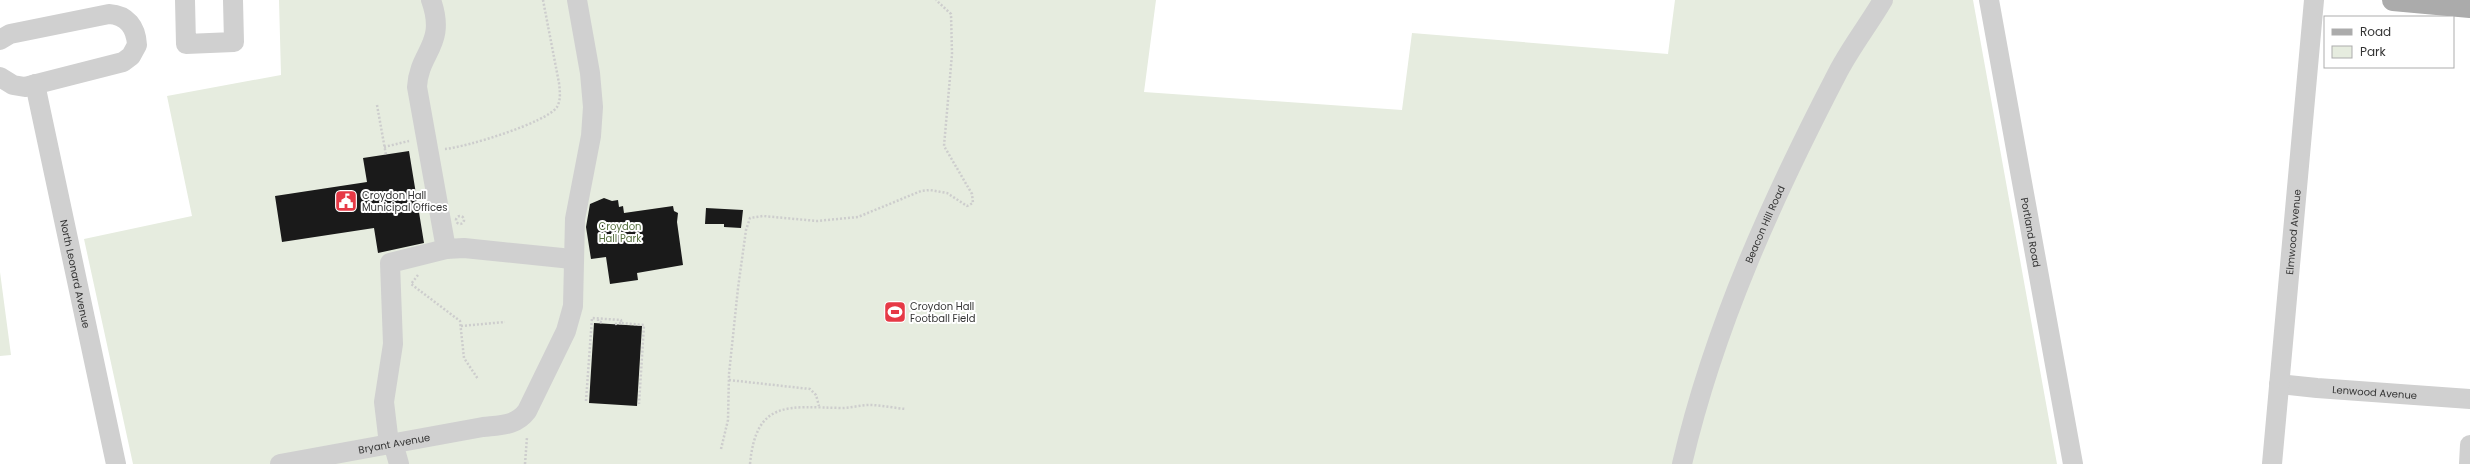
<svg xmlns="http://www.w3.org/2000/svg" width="2470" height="464" viewBox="0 0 2470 464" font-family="Poppins,sans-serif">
<rect width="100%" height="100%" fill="#fff"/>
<!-- green -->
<path fill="#e6ecdf" d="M279,0h877l-12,92 258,18 10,-77 256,21 7,-54h298l84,464h-1924l-49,-225 108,-23 -25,-120 114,-21z
M0,272l11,83 -11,1z"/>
<!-- building -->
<path fill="#1a1a1a" d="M409,151l15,92 -46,10 -4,-25 -92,14 -7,-46 92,-14 -4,-24z
M604,198l8,3 6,-1 1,7 4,-1 1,7 49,-7 1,5 4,2 -1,9 6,43 -46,8 1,7 -28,4 -4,-27 -15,2 -5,-32 4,-23z
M706,208l37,2 -2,18 -17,-1v-3h-19z
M594,323l48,3 -5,80 -48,-3z"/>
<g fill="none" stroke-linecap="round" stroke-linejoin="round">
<!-- path -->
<path stroke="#cdcdcd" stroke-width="2.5" stroke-dasharray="2 2" stroke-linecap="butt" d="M377,105l9,50
M384,147l25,-6
M445,149c21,-2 101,-26 112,-42 4,-7 3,-16 2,-24l-16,-83
M456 220a4 4 0 1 1 8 0a4 4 0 1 1-8 0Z
M418,275l-7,9 49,37 4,37 14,21
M598,319v2l5,2
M615,324l6,-1
M461,326l44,-4
M729,380l81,9 6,6 3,11
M586,401l6,-83 29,2v3l23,2 -5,79
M721,449l7,-29 1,-46 9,-86 8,-58 4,-12 13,-2 54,5 41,-4 63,-26 9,-1 17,3 20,13 6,-3 -1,-9 -28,-48 8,-92 -1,-40 -15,-14
M525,464l2,-27
M750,464c6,-65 39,-57 92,-56 9,0 18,-3 27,-3 12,0 25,3 37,4"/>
<!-- minor -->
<g stroke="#d0d0d0" stroke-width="20">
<path d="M185,0l1,44 48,-2 -1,-42"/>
<path d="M431,0c16,45 -12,51 -14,87l29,162 18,-1 108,11"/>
<path id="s1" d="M1989,0l84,464"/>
<path d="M0,40l10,-6 99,-20c18,1 27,13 28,31l-6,11 -8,6 -98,25 -12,-2 -13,-8"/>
<path id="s2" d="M35,84l81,380"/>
<path id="s3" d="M2279,384l38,4 153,11"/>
<path d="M393,443l6,21"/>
<path d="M389,444l-5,-42 9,-58 -3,-81 56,-14"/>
<path id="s4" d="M280,464l203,-37c17,-2 33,-1 44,-16l39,-80 7,-25 2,-87 16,-83 2,-29 -3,-34 -13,-73"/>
<path id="s5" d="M1682,464c32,-138 91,-267 156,-392 13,-25 31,-48 45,-72"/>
<path id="s6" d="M2272,464l42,-464"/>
<path d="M2469,464l1,-19"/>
</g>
<!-- major -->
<path stroke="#ababab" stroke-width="22" d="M2393,0l77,7"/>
</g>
<!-- icons -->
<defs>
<g id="civic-square" transform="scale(1.15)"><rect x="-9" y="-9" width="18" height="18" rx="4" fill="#e63946" stroke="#fff"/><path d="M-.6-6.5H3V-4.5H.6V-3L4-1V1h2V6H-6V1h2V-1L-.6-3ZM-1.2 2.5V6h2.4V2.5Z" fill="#fff"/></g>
<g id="stadium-square" transform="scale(1.15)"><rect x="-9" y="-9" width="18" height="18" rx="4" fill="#e63946" stroke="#fff"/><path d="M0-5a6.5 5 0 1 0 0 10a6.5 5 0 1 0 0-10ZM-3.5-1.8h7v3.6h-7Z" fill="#fff"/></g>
</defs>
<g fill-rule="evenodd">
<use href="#civic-square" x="346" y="201"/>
<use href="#stadium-square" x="895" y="312"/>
</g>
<g text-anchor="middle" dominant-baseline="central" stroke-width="4" stroke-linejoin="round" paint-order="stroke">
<!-- poi labels -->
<g font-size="10" fill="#333" stroke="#fff" text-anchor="start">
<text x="362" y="195">Croydon Hall<tspan x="362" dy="12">Municipal Offices</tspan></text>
<text x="910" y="306">Croydon Hall<tspan x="910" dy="12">Football Field</tspan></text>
</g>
<!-- street labels -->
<g font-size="10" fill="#333" stroke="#fff">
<text stroke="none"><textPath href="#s5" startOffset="254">Beacon Hill Road</textPath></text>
<text stroke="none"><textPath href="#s1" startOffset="236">Portland Road</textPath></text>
<text stroke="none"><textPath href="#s6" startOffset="233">Elmwood Avenue</textPath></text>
<text stroke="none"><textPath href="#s2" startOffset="194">North Leonard Avenue</textPath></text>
<text stroke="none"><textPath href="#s3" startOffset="96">Lenwood Avenue</textPath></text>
<text stroke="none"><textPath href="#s4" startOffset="116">Bryant Avenue</textPath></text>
</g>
<!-- park labels -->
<g font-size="10" fill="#56703f" stroke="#fff">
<text x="620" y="226">Croydon<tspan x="620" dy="12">Hall Park</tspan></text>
</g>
</g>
<!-- legend -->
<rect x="2324" y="16" width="130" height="52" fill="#ffffff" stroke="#adadad"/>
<rect x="2332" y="29" width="20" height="6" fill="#ababab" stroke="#adadad"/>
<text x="2360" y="36" font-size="12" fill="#333333">Road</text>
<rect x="2332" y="46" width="20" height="12" fill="#e6ecdf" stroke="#adadad"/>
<text x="2360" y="56" font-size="12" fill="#333333">Park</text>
</svg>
